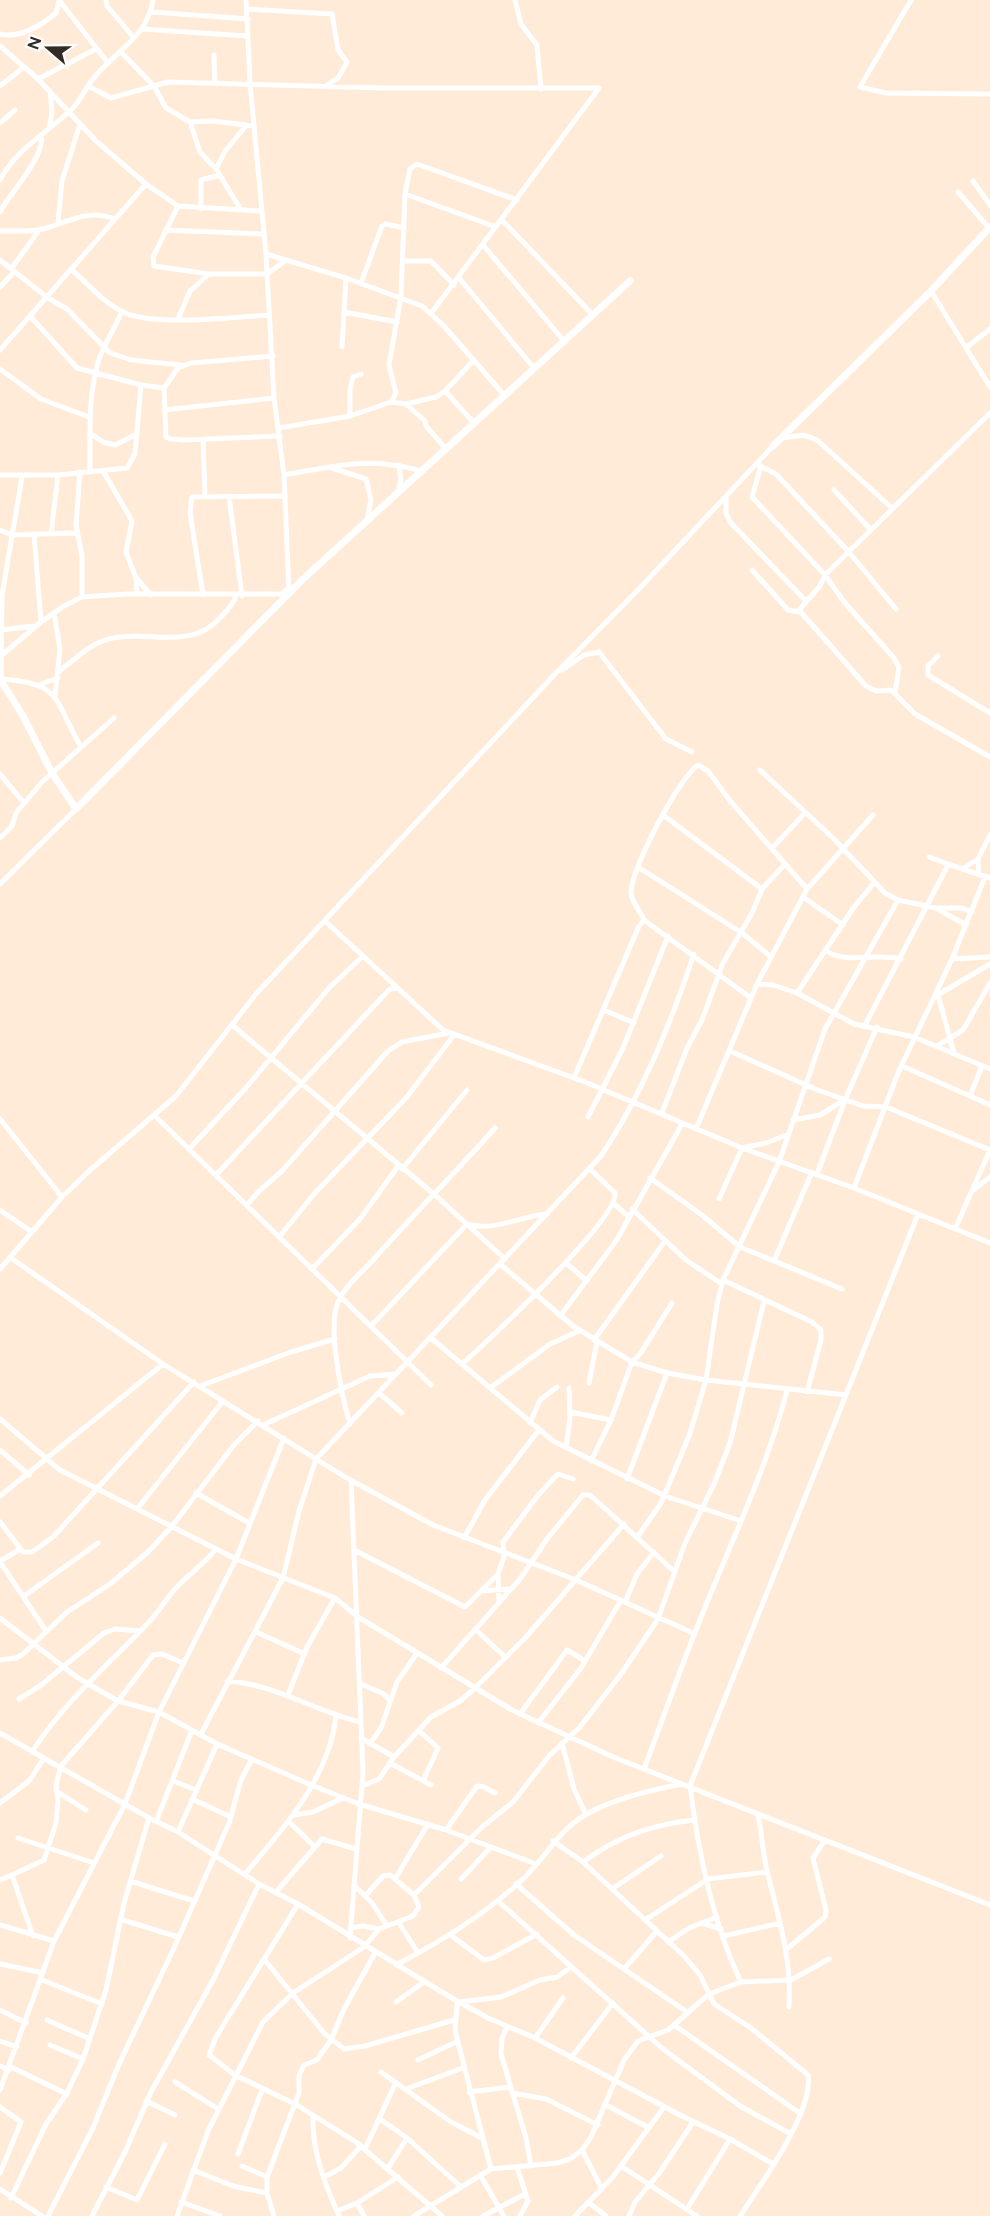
<svg xmlns="http://www.w3.org/2000/svg" width="990" height="2216" viewBox="0 0 990 2216" font-family="Figtree,sans-serif">
<rect width="100%" height="100%" fill="#ffebd7"/>
<g fill="none" stroke-linecap="round" stroke-linejoin="round">
<!-- minor -->
<path stroke="#fff" stroke-width="5" d="M59,0l49,63
M106,0l1,6 27,32
M246,0l4,83 16,171 8,144 10,77 5,118
M515,0l6,24 16,21 4,44
M911,0l-51,87 26,6 104,1
M247,9l85,5 6,36 9,12 -9,16 -12,8
M152,12l96,7
M142,29l105,7
M0,34c20,5 40,-8 56,-21l3,-12
M0,46l38,33 58,62 50,43 32,22 83,5
M121,52l33,34 12,22 24,14 10,30 16,17 25,41
M214,55l1,27
M38,79l58,-30
M0,86l24,-19
M88,86l23,12 57,-16 217,6h214
M190,122l24,-1 39,5
M0,123l15,-13
M49,127l3,-14 -2,-22
M216,169l9,-18 21,-25
M0,180c15,-30 48,-48 72,-71 9,-8 13,-21 21,-30 21,-27 55,-42 60,-79
M973,181l17,24
M958,192l31,36
M405,194l91,33
M178,206l-25,51 1,9 55,8h58l19,-14
M201,209v-29l19,-5
M0,212c10,-19 46,-56 41,-77
M502,220l90,94
M58,223l4,-42 18,-57
M165,230l98,4
M0,231c14,0 30,1 43,-2 27,-7 44,-21 72,-10
M483,245l81,96
M266,254l80,24 76,28 21,19 61,70
M0,260l48,38 19,11 43,44 21,7 50,5
M404,261h27l23,24
M11,269l29,-40
M73,271c15,13 31,32 50,41 31,15 110,5 146,3
M346,278l-2,34 53,10
M459,278l75,90
M361,283l21,-57 3,-2 19,4
M0,287l14,-15
M931,291l59,96
M432,312l167,-224
M30,316l47,52 64,17 23,3
M178,319l12,-28 19,-17
M342,347l2,-35
M967,347l23,-18
M0,350l146,-166
M273,356l-82,7 -13,5 -14,20 2,49 4,2 15,1 95,-4
M0,369l41,30 48,18
M445,391l29,32
M391,402l5,-9 -7,-28 12,-69 4,-102 5,-25 7,-5 100,36
M406,404l19,17 1,5 20,23
M164,410l110,-12
M990,413l-165,162 -5,11 -21,24 67,76 10,5 15,-1 24,24 75,43
M350,416v-27l3,-12 8,-3
M279,428l71,-12 41,-14 15,2 30,-7 9,-6 29,-31
M90,433l13,9 12,3 22,-11
M782,438l22,-3 13,5 75,68
M203,439l2,57
M758,465l18,9 72,77 48,58
M761,466l-9,31 73,78 20,28 49,55 5,9 -4,26
M332,468l34,11 5,21 -4,20
M103,471l29,50 -6,31 10,26 15,17
M80,472l-4,53 6,31v41
M90,472c0,-37 -2,-75 8,-110 6,-18 17,-34 24,-51
M0,475h58l69,-7 8,-14 6,-69
M284,475c52,-9 85,-19 137,-4
M834,490l36,39
M398,491l3,-11 -2,-15
M229,496l13,100
M726,496v17l4,9 75,78
M0,530l12,5 64,-2
M34,534l7,88
M51,534l7,-59
M752,570l36,40 11,2
M136,578l1,16
M203,595l-13,-82 2,-16 94,-1
M54,613l6,36 -5,47
M2,630l31,-4
M2,655l39,-33 23,-16 18,-9 44,-3h156l7,-7
M938,656l-10,10v9l62,38
M562,670l22,-15 15,-3 67,87 26,13
M58,672c18,-13 33,-30 55,-34 37,-8 77,13 107,-20 6,-7 13,-13 16,-22
M1,679c62,4 52,20 80,68
M1,680l1,-85 20,-118
M41,684l17,-6
M760,770l73,68 52,55 13,7 38,8 30,17
M0,774l24,29
M663,815l99,74
M0,838l12,-12 4,-13 26,-31 72,-64
M772,848l33,-35
M929,857l33,12 16,-10
M638,867l104,66 28,23
M962,869l28,9
M979,875l-1,-16 12,-24
M0,884l76,-75
M803,897l40,28
M936,908h26l10,4
M644,920c-3,-9 -14,-19 -13,-29 1,-23 48,-114 67,-126l10,6 23,31 76,87
M325,921l118,109 142,52 157,66 112,40 136,55
M826,951c22,14 51,1 75,8
M952,959l38,-2
M757,984l16,1 24,8 57,31 60,13 76,32
M797,993l57,-86 20,-24
M938,995l16,58
M934,997l56,-33
M604,1010l30,13
M232,1025l203,170 70,64
M864,1027l84,-162
M937,1046l26,-16 27,-47
M730,1051l85,38 48,17 23,1 104,43
M902,1066l68,30 12,-30
M574,1078l65,-152 5,-6 107,78
M970,1096l20,9
M662,1113l25,-65 15,-28 21,-57 29,-50 10,-24 23,-25
M154,1115l277,270
M588,1117l35,-69 45,-112
M0,1119l62,78
M793,1120l27,-5 23,-14
M696,1129l61,-145 50,-95 66,-74
M189,1149l56,-60 84,-101 34,-32
M402,1169l65,-79
M817,1174l28,-74 32,-73
M216,1175l168,-180 6,-6 7,-1
M650,1178l52,37 38,32 102,42
M854,1188l44,-115 54,-114 33,-82
M972,1191l18,-14
M719,1199l23,-51 24,-5 23,-9
M613,1203l16,14
M247,1205l12,-14 22,-19 107,-121 14,-9 47,-9
M632,1209l54,51 36,24
M0,1210l32,22
M955,1229l35,-79
M280,1236l34,-42 92,-96 48,-63
M11,1258l152,106 182,113 88,48 143,55 119,54
M774,1261l38,-89
M566,1263l21,18
M500,1264l73,62 59,36 35,11 39,7 140,15
M313,1268l47,-49 38,-53
M0,1269l62,-72 27,-26 87,-75 80,-102 298,-319 82,-83 137,-146
M723,1280l89,42 9,8v10l-14,52
M560,1316l56,-75 66,-117
M371,1326l96,-102c29,8 52,-8 80,-10
M431,1338l122,103 112,55 76,25
M594,1340l71,-99
M462,1364c24,-21 157,-146 153,-171l-25,-24
M589,1383l8,-41
M200,1386l91,-34 44,-13
M490,1388l60,-44 29,-13
M379,1393l23,20
M570,1412l41,8
M0,1419l60,51 176,89 99,39 23,19 154,93 101,47 377,148
M530,1423l10,-23 17,-13
M350,1424c-8,-27 -23,-96 -12,-122 6,-15 24,-30 35,-42 40,-45 82,-87 122,-132
M263,1425l107,-49 26,-2
M566,1448l4,-30 -1,-30
M0,1450l29,25
M591,1461l20,-41 21,-58 8,-8 32,-51
M627,1479l40,-106
M196,1493l53,30
M0,1496l163,-132
M137,1509l86,-108
M0,1522l23,30h9l21,-15 141,-155
M638,1536l23,-33 28,-67 17,-56 11,-76 6,-24 56,-118 46,-133 73,-129
M464,1538l21,-38 53,-69
M354,1550l111,57 33,-33 6,-17 -1,-15 36,-48 19,-20 15,5
M0,1561l19,-11
M0,1562l46,69
M498,1574l1,27
M481,1591l28,-2
M24,1596l74,-53
M625,1602l12,-28 17,-22
M0,1618l78,60 40,23 41,11 58,32 94,41 48,19 87,26 90,34
M475,1629l30,28
M256,1632l49,22
M0,1660l16,-2 7,-4 44,-42 43,-28 38,-32 24,-26 62,-81 24,-24
M441,1668l79,-89 27,-40 36,-44h7l85,77
M227,1681c49,3 87,30 133,41
M361,1684l21,9 8,7
M288,1695l19,-48 28,-49
M19,1699l21,-13 64,-53 11,-4 25,2
M520,1714l47,-64 18,11
M538,1723l43,-55 40,-68
M419,1731l19,17 -15,33
M0,1733l149,85 29,14 81,52 39,20 152,93 38,21 47,20 147,78 48,23 43,25
M201,1734l82,-156 16,-67 17,-52 285,-303c42,-63 69,-131 93,-202
M361,1738l33,19
M562,1743l12,46 12,26
M370,1744l11,-16 16,-46 20,-29
M32,1752c31,-49 76,-87 116,-129 11,-11 18,-25 29,-36 13,-14 27,-23 39,-38
M390,1763l41,22
M644,1769c19,-50 36,-100 56,-149 30,-76 67,-151 87,-230
M173,1781l23,9
M362,1786l17,-7 15,-22 37,-40 29,-16 15,-13 51,-51 98,-113
M56,1791l30,19
M192,1799l39,18
M0,1803l29,-22 15,-23
M294,1815l19,-3 30,-14
M758,1815c4,19 5,41 10,60 11,44 24,85 21,132
M288,1821l26,25
M156,1822l36,-92
M446,1830l31,-44 7,1 11,6
M178,1832l39,-88
M18,1838l76,25
M553,1841l30,21 101,94 16,19 14,29 37,24 57,47c6,37 -48,110 -68,141
M583,1862c35,-26 68,-37 111,-42
M245,1874c38,-45 84,-96 91,-157
M395,1879l33,-55
M461,1879l29,-31
M0,1880l12,-5
M130,1881l64,20
M516,1884l58,51 113,77
M354,1885l18,18 15,23
M612,1889l49,-33
M276,1892l46,-53 34,10
M414,1895l68,-68 31,-25 36,-46 31,-29 41,-53 37,-55 27,-76 29,-59 16,-41 34,-142
M498,1901l165,148 77,57 51,28
M298,1904l-82,133 -7,18 26,20 60,29 61,38 86,74
M120,1919l58,18
M645,1920l63,-41 59,-7
M399,1923l19,30
M701,1923l20,6
M0,1925l54,16
M350,1928l13,-2 16,3
M33,1936l-21,-61 32,-15 12,-37 2,-22 -2,-16 5,-19 57,-65 35,-46 9,-1 21,9
M452,1936l32,24 9,-2 44,-24
M724,1936l56,-13
M350,1938l13,-166 -12,-291
M668,1942l21,-14 28,-11
M787,1949l38,-32 1,-7 -13,-52 12,-18
M264,1959l60,74 20,16 21,-3 89,-26
M0,1964l43,9
M396,1965c47,-25 90,-51 129,-88 22,-21 33,-46 60,-62 30,-17 63,-24 96,-31
M625,1968l32,-37
M42,1980l60,24
M741,1982c-28,-58 -43,-131 -51,-196l228,-572
M396,2002l28,-20
M0,2010l26,13
M47,2020l43,19
M674,2025l127,89
M507,2026l-5,13 -1,15 25,84 5,28
M535,2038l28,-40
M0,2041l17,6
M50,2045l33,14
M571,2058l42,-55
M418,2060l40,-19
M0,2066l9,4
M11,2067l56,27
M381,2072l70,50 31,16
M175,2082l43,27
M406,2089l57,-21
M0,2090l54,-149 71,-137 34,-92 77,-153 48,-121
M469,2092l41,-5
M512,2093l34,6 52,26
M146,2101l29,14
M606,2105l43,23
M0,2107l21,15 -21,51
M313,2117c-1,35 12,67 26,99
M380,2119l27,19 53,48
M365,2149l31,-67
M582,2150l20,39
M238,2154l24,-64
M242,2166l25,11
M621,2166l76,50
M517,2167l11,34 -8,15
M388,2168l19,-30
M491,2169l-36,-138 2,-26 2,-3 42,-5 39,-17 17,-3 14,-10
M193,2170l40,16 34,7
M480,2175l24,41
M324,2177l17,-9 20,-22
M106,2187l31,13 28,-56
M0,2189l42,27
M11,2198l35,-74 21,-31 16,-34 23,-69 18,-87 25,-85
M181,2202l39,14
M588,2202l18,14
M357,2203l7,13
M687,2209l43,-70
M337,2211l20,-8 41,-26
M48,2216l44,-86 27,-66 55,-116 55,-125 12,-43 11,-21
M92,2216l33,-64 26,-60 62,-112 46,-96
M177,2216l31,-85 55,-109 30,-29 71,-46 15,-18 34,-13 6,-9 -5,-12 -24,-20 -7,1 -17,19
M274,2216l-7,-23v-16l32,-84v-18l5,-10 13,-5 14,-20 13,-31 31,-56
M414,2216l77,-47 66,-6 13,-4 12,-9 9,-13 33,-77 14,-19 30,-11 41,-36 32,-12 50,-2 38,-21
M483,2216l42,-22
M575,2216l37,-38 52,-71
M629,2216l6,-14 25,-30 33,-50"/>
<!-- tertiary -->
<path stroke="#fff" stroke-width="7" d="M773,446l158,-155 59,-64
M0,679l23,37 29,57 24,36 226,-229 328,-299"/>
</g>
<!-- north arrow -->
<g transform="translate(48 48) rotate(290)" stroke="#fcfcfc" stroke-width="4.5" paint-order="stroke">
<path d="M0-4.5L10 22L0 15L-10 22Z" fill="#322b23"/>
<text y="-9" font-size="16" font-weight="bold" text-anchor="middle" fill="#322b23">N</text>
</g>
</svg>
